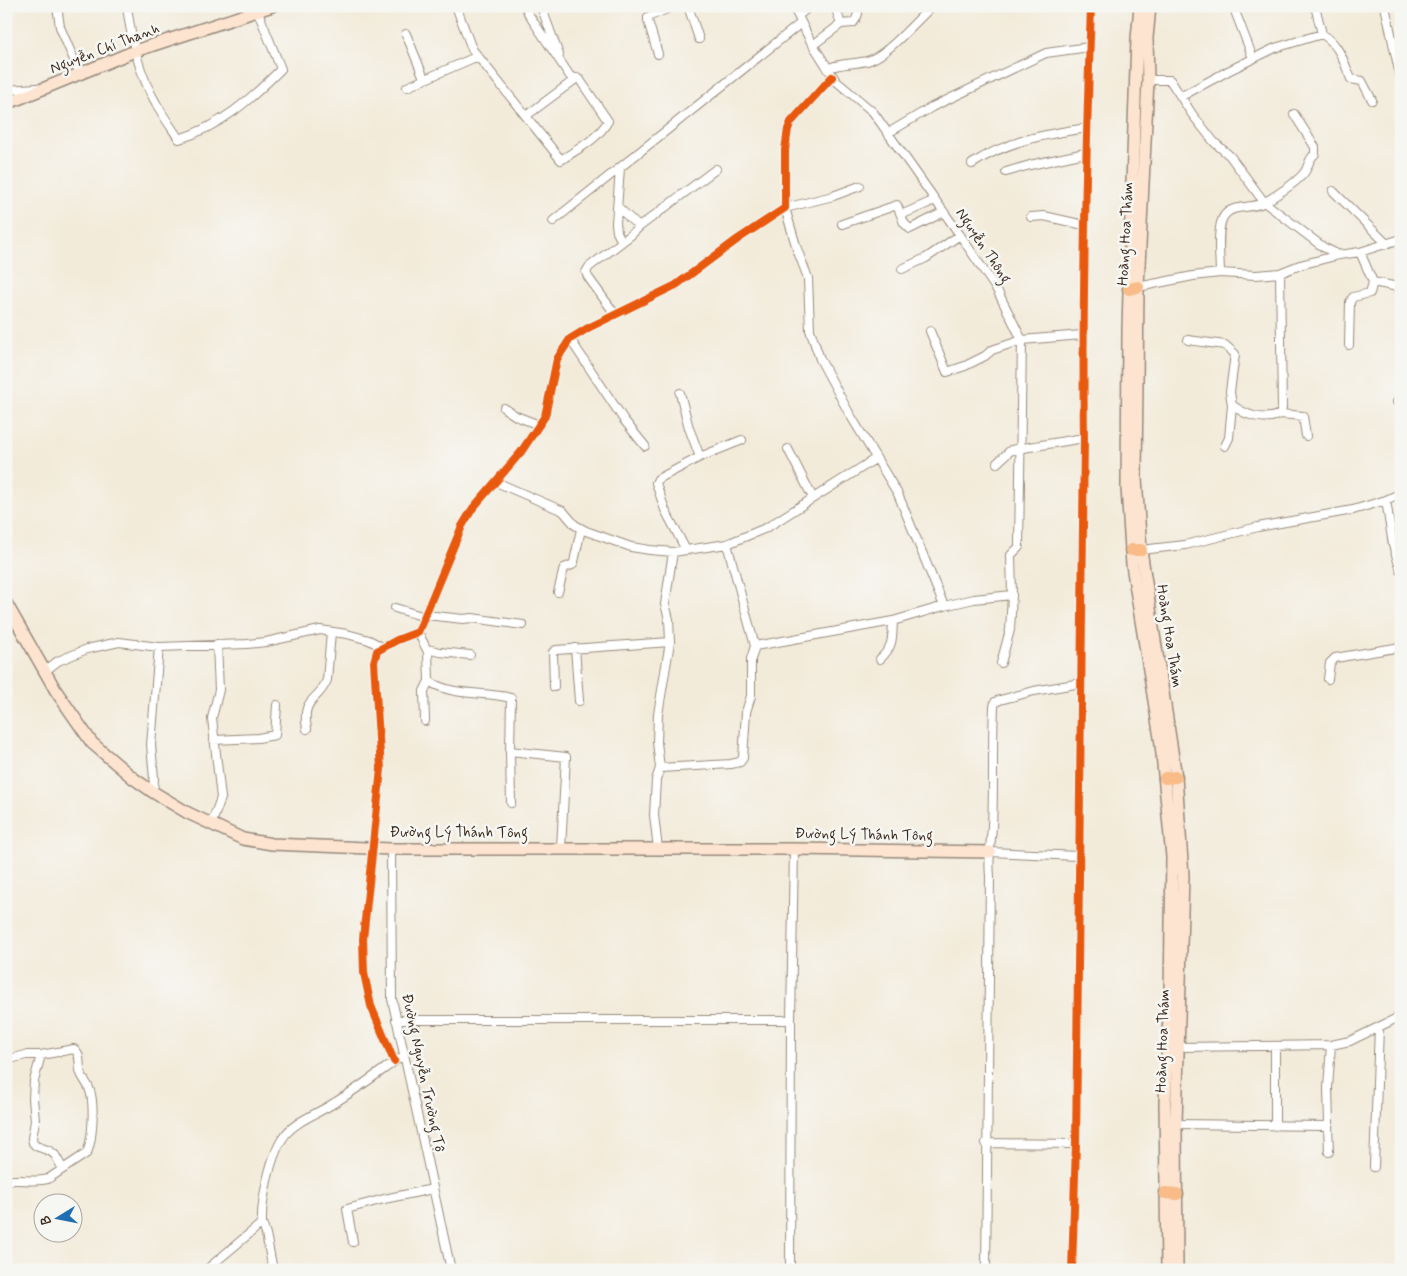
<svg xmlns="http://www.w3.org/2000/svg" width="1407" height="1276" viewBox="0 0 1407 1276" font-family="Mynerve,sans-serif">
<rect width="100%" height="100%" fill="#f6f6f2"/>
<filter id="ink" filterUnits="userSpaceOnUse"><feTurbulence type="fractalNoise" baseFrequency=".02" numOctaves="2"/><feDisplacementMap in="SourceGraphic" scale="10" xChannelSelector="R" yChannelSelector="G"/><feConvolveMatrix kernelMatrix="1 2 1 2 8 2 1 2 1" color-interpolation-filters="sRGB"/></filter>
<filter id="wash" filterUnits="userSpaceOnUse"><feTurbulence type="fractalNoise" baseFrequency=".0096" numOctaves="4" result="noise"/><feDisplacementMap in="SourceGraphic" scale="20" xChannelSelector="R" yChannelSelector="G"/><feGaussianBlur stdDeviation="1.12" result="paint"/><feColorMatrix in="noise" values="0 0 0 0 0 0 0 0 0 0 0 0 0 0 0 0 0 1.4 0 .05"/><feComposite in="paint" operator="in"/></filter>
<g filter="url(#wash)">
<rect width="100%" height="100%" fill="#f3ebda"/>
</g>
<g filter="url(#ink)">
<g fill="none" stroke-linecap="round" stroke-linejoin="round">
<!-- street casing -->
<g stroke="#978a7c" stroke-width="10">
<path id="street" d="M57,6l3,21 20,47
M127,6c4,33 12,68 29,97 7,13 15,24 23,36 42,-13 71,-39 102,-70l-23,-57
M456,6l16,43 89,111c18,-12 36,-20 47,-39l-28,-41 -10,-4 -41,-61 -4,-9
M541,6l18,49
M688,6l11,33
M835,6l6,18
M1233,6l20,52
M1315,6l7,28
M1385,6l16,74
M798,16l12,-10
M406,34l18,44
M813,45l28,-21 12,-1c5,-6 6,-10 4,-17
M658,54l-10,-33v-4l26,-11
M827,69c13,-7 29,-4 43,-9 19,-7 46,-39 62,-54
M1148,80h22l22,34 22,28 16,14 34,46 59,45 16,8
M407,87l71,-31
M6,90l31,-2
M1182,96l46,-25 47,-23 47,-14c17,10 22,28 29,45l11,2 10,19
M526,116l51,-38
M888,133l44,-26 114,-54 43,-6
M972,164c34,-23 74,-30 115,-36
M620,168l-4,55 1,9 5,10
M1006,172l24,-7 55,-12
M860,186l-27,10 -48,12 12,41 11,29 2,52 10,29 29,54 49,81 46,112
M1333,191l54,53
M618,207l21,20
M901,215l34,-15
M1031,217l13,-1 40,9
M553,221l248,-198
M842,224l55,-19 7,18 6,6 34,-17
M1360,252l13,30 25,5 3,4
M902,269l24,-11 34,-23
M1220,273c0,-14 -4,-46 4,-57 8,-12 27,-7 39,-13 11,-6 33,-20 41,-30 5,-6 4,-14 11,-19v-7l-21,-33
M1138,287l55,-11 27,-3 36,2 24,-2 20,-8 39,-10 21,-3 41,-13
M615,314l-27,-37 -2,-5 3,-5 42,-32 8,-8 77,-58
M930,331l17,41 18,-6 20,-10 7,-6 30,-10 60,-5
M570,339l54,81 21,26
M1188,340l37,5 10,9 -5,38 2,13c13,10 32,17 48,9l2,-6 -2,-135
M1349,345l1,-43 3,-5 17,-4 3,-11
M680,393l9,35 11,29
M1397,402h4
M504,408l12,8 23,9
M1280,414l23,2 3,20
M1225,446l4,-8 3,-33
M788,449l25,49
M997,463l14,-13 73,-12
M496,482l67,29 12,14 11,6 45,16 19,3 23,2 54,-8 39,-16 109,-69
M1386,500l7,45 8,26
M686,550l-21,-40 -9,-27 2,-4 42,-22 42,-17
M1141,550l44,-5 73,-18 95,-17 33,-10 15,-7
M558,592l6,-24 8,-3 2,-3 7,-33
M395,608l30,9
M426,615l37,4 9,-1 51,7
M418,632l10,20 1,29c24,16 55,10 82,17l-1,53 56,6 -5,91
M755,646l138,-25 51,-15 30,-7 38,-4 -1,-40 8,-8 3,-207 -25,-50 -37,-55 -87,-123 -37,-31 -26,-41 -17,-34
M575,648l4,53
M427,649l13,3 30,3
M880,659c14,-13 12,-21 13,-38
M1001,663l9,-33 2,-35
M45,671l13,-10 29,-12 32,-7 40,5 88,-3 19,-2 54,-12 27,4 22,6 13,7
M1328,679l2,-16 5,-5 66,-11
M554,687l-1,-35 3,-2 114,-8
M425,721l-1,-30 5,-10
M307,729c-6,-33 11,-26 20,-49l4,-48
M214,740l44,-2 17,-3 2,-30
M510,751l1,52
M660,768l71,-4 9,-2 3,-4 3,-46 5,-16v-37l4,-13 -28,-102
M153,792l1,-14 -3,-33 8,-98
M211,825l10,-27 -9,-80 7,-28 -2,-46
M391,849l1,150 59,271
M658,849l-4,-34 2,-35 4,-12 -3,-26 1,-28 12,-72 -1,-23 -4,-15 8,-52
M990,852l89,4
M396,1020h395
M1179,1047l152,-2 19,-4 51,-25
M41,1055l-7,26 -1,17 2,23 -3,17 1,5 3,3 14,5 5,4 8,14
M6,1060l20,-5h15l33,-6c7,5 5,14 6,21 1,7 6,11 9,18 6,14 4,50 -2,65l-39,26c-14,4 -28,-1 -42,2
M394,1061l-23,-55 -7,-33 -1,-34 18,-170 -7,-107 3,-11 20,-11 21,-8 44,-106 11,-18 48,-56 24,-36 12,-57 13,-20 18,-11 88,-43 62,-46 47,-31v-58l3,-21 3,-7 41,-45
M1176,1124l150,2 3,-3 -1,-35 3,-43
M1328,1125l1,27
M1275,1126v-80
M986,1143l90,1
M1374,1167l5,-140
M262,1223l4,11 7,36
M353,1242l-6,-33 37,-10 49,-10
M206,1270l56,-47c-1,-23 9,-70 23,-88 12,-15 34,-22 49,-32 22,-13 43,-29 64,-44
M790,1270l1,-250 3,-171
M986,1270l4,-394c-2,-17 1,-34 2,-50 2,-40 0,-79 2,-119l1,-5 5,-2 34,-9 47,-8
M1072,1270l4,-126 8,-706c-2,-144 2,-288 7,-432"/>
</g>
<!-- secondary casing -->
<g stroke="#978a7c" stroke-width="14">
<path id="secondary" d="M1140,6l-3,33 -6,174 -3,119 -1,156 5,77 29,179 11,113 -2,136 -5,109 2,168
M1150,6l-3,32 1,42 -10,207 -2,191 5,72 35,227 7,99 -7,248 1,146
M6,104l129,-53 137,-45
M6,603l50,88 36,52 41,35 20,14 35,21 55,26 29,5 119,5h403l196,3"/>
</g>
<!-- primary casing -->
<g stroke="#978a7c" stroke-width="15">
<path id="primary" d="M1129,289l9,-2
M1131,550h10
M1165,778l11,-1
M1165,1193l12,1"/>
</g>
<!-- street -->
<use href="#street" stroke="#fff" stroke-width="8"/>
<!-- secondary -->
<use href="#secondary" stroke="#fde4d0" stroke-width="11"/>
<!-- primary -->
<use href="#primary" stroke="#f9bc89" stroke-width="12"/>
<!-- cycleway casing -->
<g stroke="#f6f6f2" stroke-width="11">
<path id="cycleway" d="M394,1061l-23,-55 -7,-33 -1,-34 18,-170 -7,-107 3,-11 20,-11 21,-8 44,-106 11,-18 48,-56 24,-36 12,-57 13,-20 18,-11 88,-43 62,-46 47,-31v-58l3,-21 3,-7 41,-45
M1072,1270l4,-126 8,-706c-2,-144 2,-288 7,-432"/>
</g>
<!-- cycleway -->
<use href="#cycleway" stroke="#e8590c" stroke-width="8"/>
</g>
</g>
<g text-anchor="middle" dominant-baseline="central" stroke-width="5" stroke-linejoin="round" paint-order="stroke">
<!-- street labels -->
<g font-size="15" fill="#3b2a1e" stroke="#f6f6f2">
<text transform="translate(105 49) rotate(-21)">Nguyễn Chí Thanh</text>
<text transform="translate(1126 234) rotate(-87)">Hoàng Hoa Thám</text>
<text transform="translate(983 246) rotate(56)">Nguyễn Thông</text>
<text transform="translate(1169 636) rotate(81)">Hoàng Hoa Thám</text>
<text x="459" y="833">Đường Lý Thánh Tông</text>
<text transform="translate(864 835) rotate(1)">Đường Lý Thánh Tông</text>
<text transform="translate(1163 1041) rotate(-88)">Hoàng Hoa Thám</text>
<text transform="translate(423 1073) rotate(78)">Đường Nguyễn Trường Tộ</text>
</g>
</g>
<!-- margin -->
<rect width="1407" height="1276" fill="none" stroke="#f6f6f2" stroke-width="25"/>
<!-- north arrow -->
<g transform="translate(58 1218) rotate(260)"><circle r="24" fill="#f6f6f2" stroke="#aba49d"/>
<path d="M0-4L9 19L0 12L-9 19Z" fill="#1f6fb2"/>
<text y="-8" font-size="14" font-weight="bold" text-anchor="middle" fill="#3b2a1e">B</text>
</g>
</svg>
